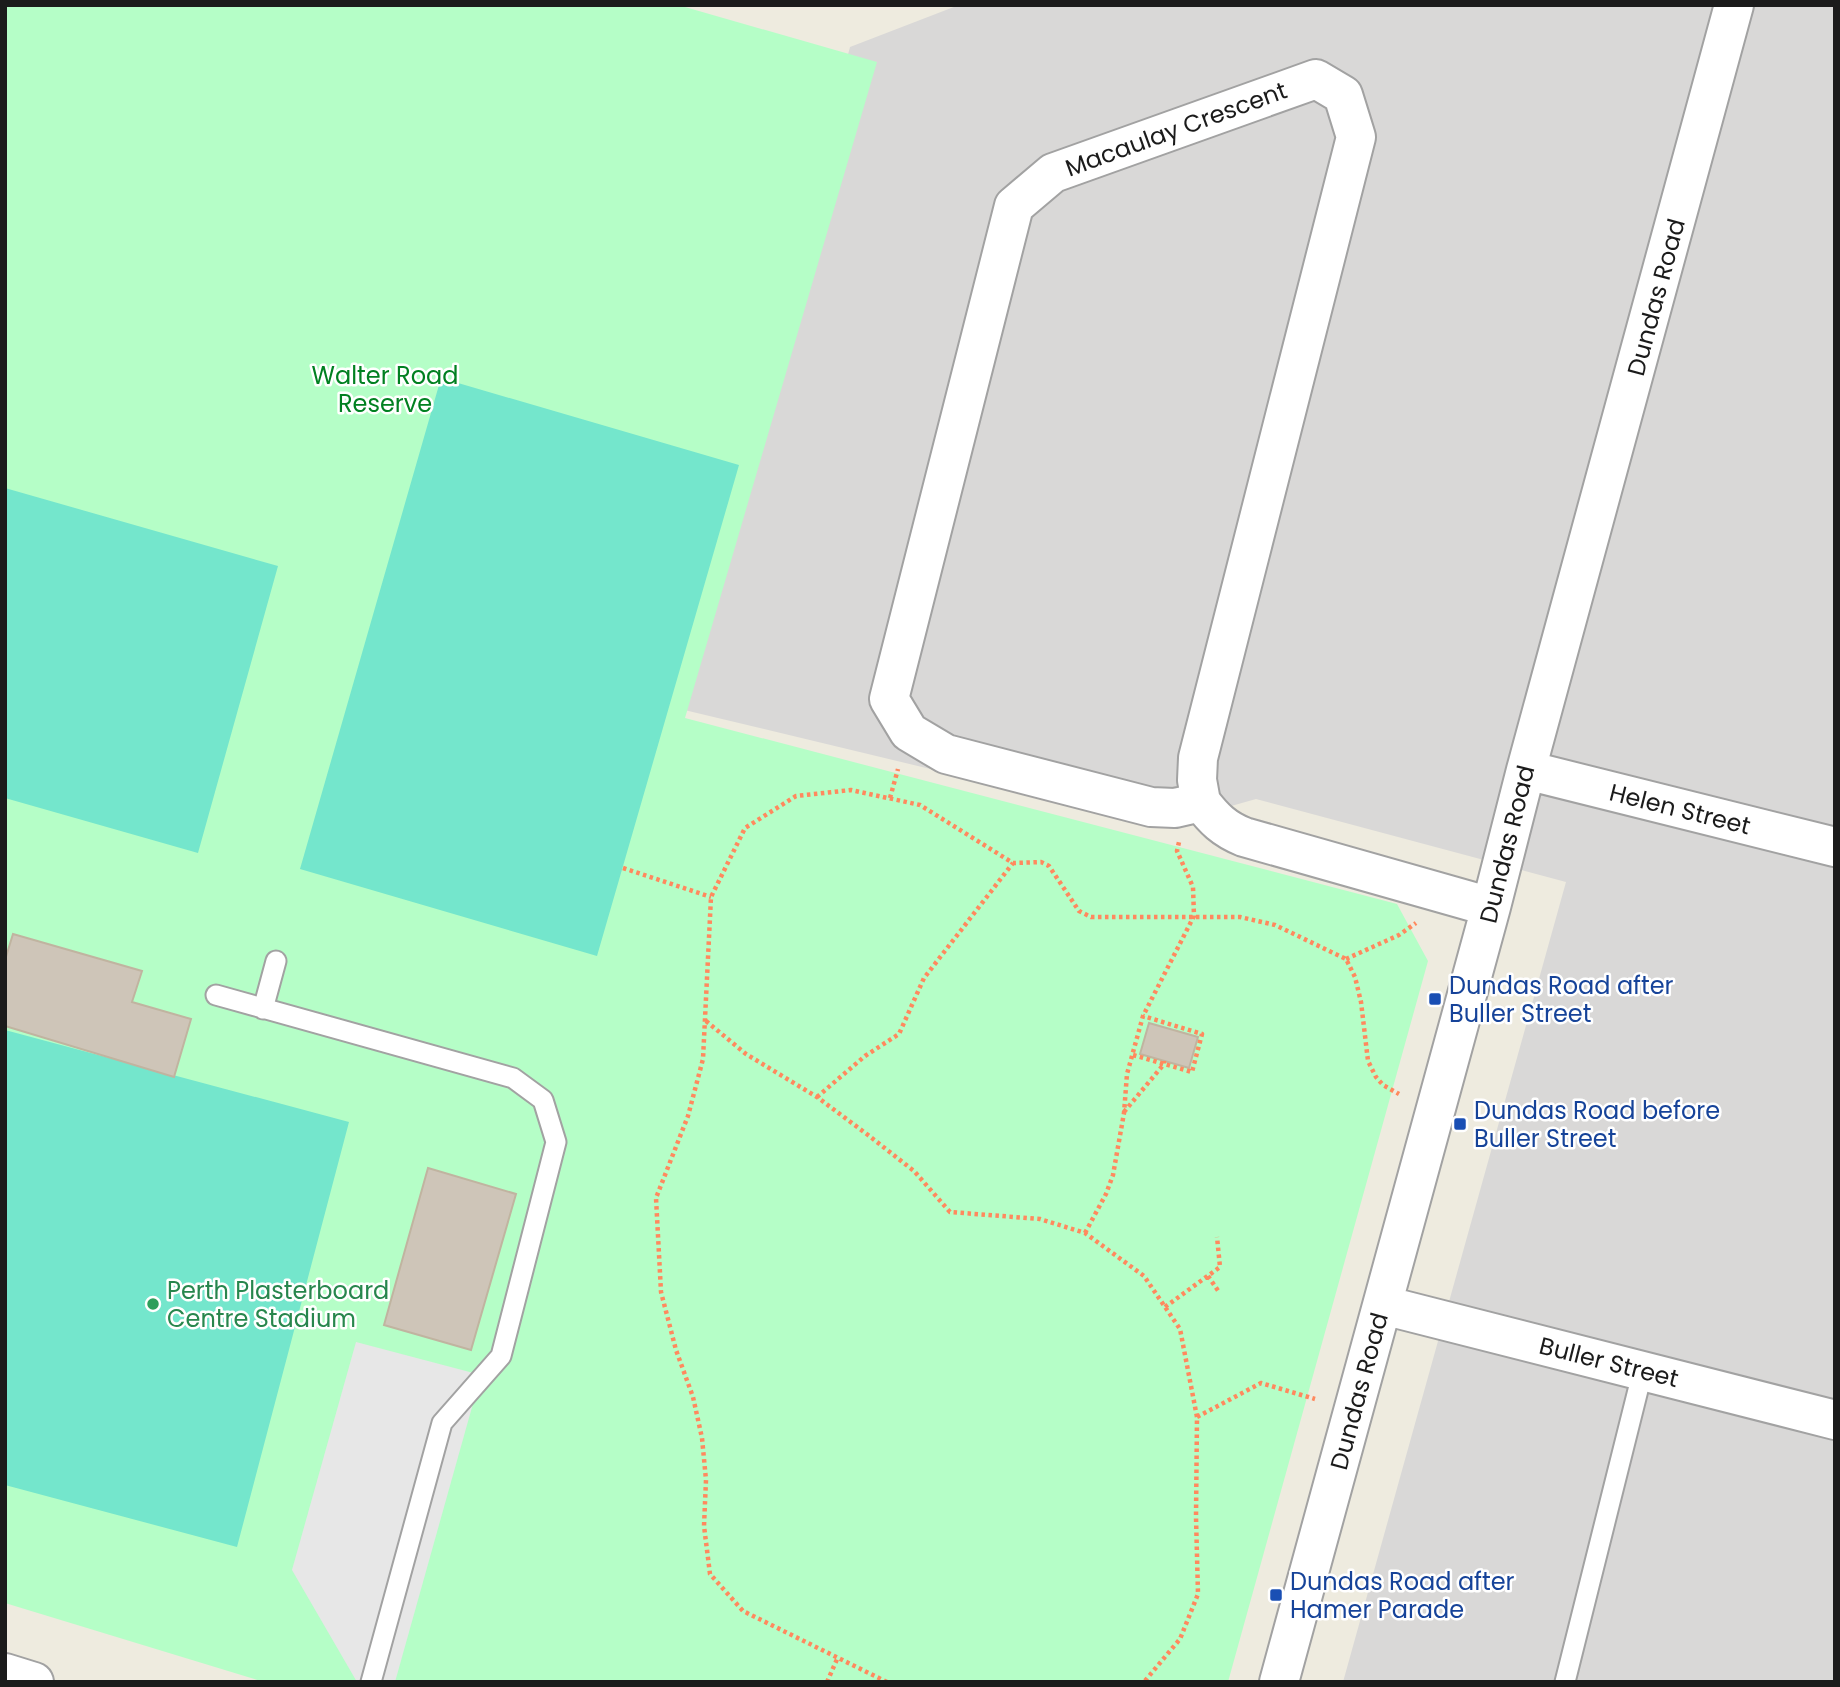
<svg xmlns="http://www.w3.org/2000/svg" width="1840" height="1687" viewBox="0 0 1840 1687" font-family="Poppins,sans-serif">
<rect width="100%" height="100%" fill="#eeebdf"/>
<!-- residential -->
<path fill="#d9d8d7" d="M959,5h876v1677h-492l223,-800 -310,-83 -92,26 -488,-117 174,-661z"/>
<!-- park -->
<path fill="#b5fec7" d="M5,5h673l199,57 -192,656 712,186 31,57 -200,721h-964l-259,-79z"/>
<!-- pitch -->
<path fill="#74e6cc" d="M441,378l298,87 -142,491 -297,-87z
M5,488l273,78 -80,287 -193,-55z
M5,1030l344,92 -112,425 -232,-62z"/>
<!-- parking -->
<path fill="#e7e7e7" d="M356,1342l125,33 -86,307h-38l-65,-112z"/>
<!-- building -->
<path fill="#cec5b8" stroke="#c0b4a0" stroke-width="2" d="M13,934l129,37 -10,31 59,17 -17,58 -169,-51v-66z
M1149,1023l49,14 -9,31 -49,-14z
M428,1168l88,26 -45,156 -87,-25z"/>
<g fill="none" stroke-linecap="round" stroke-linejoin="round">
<!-- service casing -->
<g stroke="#a2a2a2" stroke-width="23">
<path id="service" d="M216,995l297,83 30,22 13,42 -55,214 -59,67 -71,259
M263,1009l13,-48
M1565,1682l78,-312"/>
</g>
<!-- minor casing -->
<g stroke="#a2a2a2" stroke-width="42">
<path id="minor" d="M1526,770l309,77
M1201,802l-4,-22 1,-22 158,-621 -13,-42 -27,-16 -263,94 -39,33 -125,493 20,33 37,22 205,53 24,1 26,-6c13,17 23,27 43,35l247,70
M1383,1305l452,115
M5,1673l29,9
M1279,1682l212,-775 35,-137 208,-765"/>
</g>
<!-- path -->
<path stroke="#ff895e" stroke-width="4.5" stroke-dasharray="3.5 3.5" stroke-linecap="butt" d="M890,798l8,-29
M623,868l88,29
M1346,959l53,-24 17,-12
M706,1021l40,33 71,43 51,38 46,36 36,41 90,7 45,14 59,43 36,53 17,88 -1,100 2,77 -18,45 -36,43
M1133,1055l59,17 10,-38 -59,-18
M817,1097l48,-41 34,-22 25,-56 89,-115
M1124,1112l40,-48v-3
M1085,1233l21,-39 7,-19 11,-62 3,-39 16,-58 51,-100 -1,-29 -16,-36 2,-9
M1208,1276l11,16
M1165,1307l55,-40 -3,-30
M1197,1417l64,-34 54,16
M827,1682l11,-25
M887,1682l-144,-71 -33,-37 -6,-48 2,-46 -4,-42 -9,-41 -17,-47 -15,-58 -5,-94 32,-82 15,-57 8,-162 34,-69 51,-32 55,-6 69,15 93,58 28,-1 8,4 30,45 12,6h149l35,8 71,34 9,18 6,25 7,59 8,16 7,8 16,9"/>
<!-- service -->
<use href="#service" stroke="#fff" stroke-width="19"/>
<!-- minor -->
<use href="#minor" stroke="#fff" stroke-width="38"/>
</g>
<!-- markers -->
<g fill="#1a4fb4" stroke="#fff" stroke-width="2.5">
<rect x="1428" y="992" width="14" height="14" rx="3.5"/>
<rect x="1453" y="1117" width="14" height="14" rx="3.5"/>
<rect x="1269" y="1588" width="14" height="14" rx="3.5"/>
</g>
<circle fill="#2e9e5b" stroke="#fff" stroke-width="2.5" cx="153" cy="1304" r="7"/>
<g text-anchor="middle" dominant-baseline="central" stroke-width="5" stroke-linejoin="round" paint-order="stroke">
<!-- street labels -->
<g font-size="24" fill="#1b1b1b" stroke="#fff">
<text transform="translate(1176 129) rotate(-20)">Macaulay Crescent</text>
<text transform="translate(1656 297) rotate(-75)">Dundas Road</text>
<text transform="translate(1680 809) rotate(14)">Helen Street</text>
<text transform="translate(1507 844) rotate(-76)">Dundas Road</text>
<text transform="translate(1609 1362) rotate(14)">Buller Street</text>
<text transform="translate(1359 1391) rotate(-75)">Dundas Road</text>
</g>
<!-- park labels -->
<g font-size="24" fill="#018021" stroke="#fff">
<text x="385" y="375">Walter Road<tspan x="385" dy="28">Reserve</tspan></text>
</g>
<!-- transit labels -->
<g font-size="24" fill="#164399" stroke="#fff" text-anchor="start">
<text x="1449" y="985">Dundas Road after<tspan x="1449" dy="28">Buller Street</tspan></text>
<text x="1474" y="1110">Dundas Road before<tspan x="1474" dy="28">Buller Street</tspan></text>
<text x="1290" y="1581">Dundas Road after<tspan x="1290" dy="28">Hamer Parade</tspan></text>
</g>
<!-- leisure labels -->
<g font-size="24" fill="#27864d" stroke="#fff" text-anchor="start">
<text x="167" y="1290">Perth Plasterboard<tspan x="167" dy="28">Centre Stadium</tspan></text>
</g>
</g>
<!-- border -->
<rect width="1840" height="1687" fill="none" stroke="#1b1b1b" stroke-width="14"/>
</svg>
